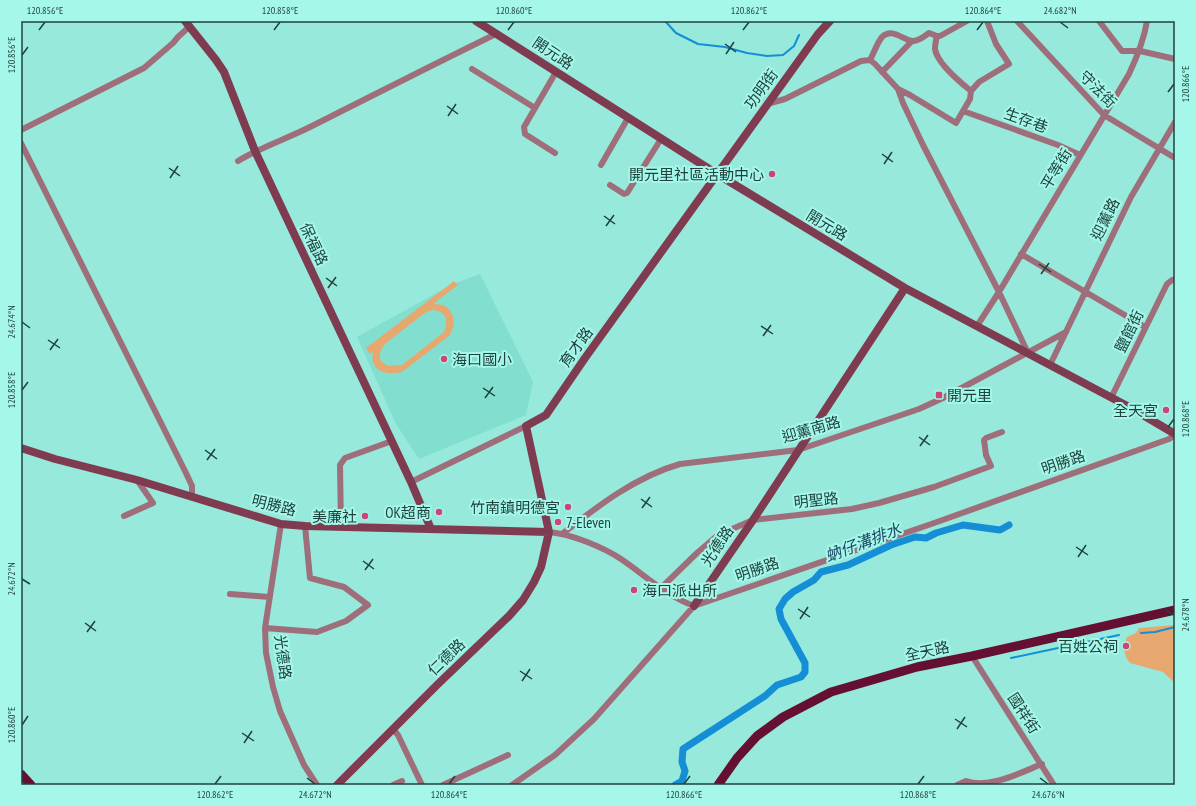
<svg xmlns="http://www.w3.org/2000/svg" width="1196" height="806" viewBox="0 0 1196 806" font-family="'PT Sans Narrow','Noto Sans TC',sans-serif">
<rect width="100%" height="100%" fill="#97e9db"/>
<!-- built -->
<path fill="#82decf" d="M480,274l53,108 -7,33 -107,44 -23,-35 -39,-87 96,-53z"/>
<!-- park -->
<path fill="#e6a86f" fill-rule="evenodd" d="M454,281l4,4 -25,19 11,1 4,3 5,8 1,9 -4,10 -48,37c-17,4 -33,-1 -29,-21l-3,3 -4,-6zM433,310c13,1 16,11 11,22l-42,33 -14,1 -8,-6c-1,-7 1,-12 6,-17l40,-31z
M1175,625v58l-12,-11 -33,-9c-7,-8 -7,-17 -3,-26l9,-4 3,-5z"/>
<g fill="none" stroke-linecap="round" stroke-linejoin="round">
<!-- stream -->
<path stroke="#148ed4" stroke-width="2" d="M665,21l11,12 22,11 27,3 22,6 20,3 16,-1 11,-9 5,-11
M1141,633l14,-1 20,-5
M1011,658l108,-23"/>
<!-- canal -->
<path stroke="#148ed4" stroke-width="7" d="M675,785l7,-4 3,-10 -3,-9 1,-13 82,-53 12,-11 24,-8 4,-5v-9l-24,-44 -2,-10 6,-10 8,-7 21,-12 7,-8 27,-7 43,-20 24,-8 11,1 10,-5 27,-8 37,5 9,-5"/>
<!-- street -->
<path stroke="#9f6e7b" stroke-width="6" d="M1017,21l87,94 71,43
M1099,21l23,30h18l35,8
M937,36c-1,4 -2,9 -2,13 2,14 26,34 36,42
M870,60c4,-7 7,-17 12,-23 10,-10 21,3 30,4 6,1 13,-5 17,-8l8,3h3l27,-15
M472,69l63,39
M882,72l30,-31
M898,89l12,6 46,28 14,-24 1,-8 8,-9 30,-18 -13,-20 -9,-23
M767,104l18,-5 76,-38 9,-1 5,4 23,25 5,14 20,42 76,147 29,61
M963,111l95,34 22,10
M21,130l123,-62 29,-25 5,-6 12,-11
M21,143l165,330 6,13v10
M555,153l-30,-19 -1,-7 32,-55
M238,161c23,-14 48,-22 72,-34 62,-31 124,-63 186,-93
M601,165l27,-47
M610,185l14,9 3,-1 34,-54
M1021,254l124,73
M977,326l22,-34 130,-218c8,-17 15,-34 18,-53
M1050,365l81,-168 44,-75
M1111,398l56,-114 5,-4 3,-1
M411,482l115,-56
M124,516l29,-13 -16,-23
M281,524l-16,104 1,25 7,34 7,24 24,54 13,20
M341,527l-1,-62 5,-7 47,-17
M549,532c22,2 54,15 72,27 24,16 45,37 73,47l243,-84 218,-78 14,-5 6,-4
M562,534c36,-28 73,-57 118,-70l118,-14 121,-41 24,-11 123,-66
M661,588l36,-35 21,-18 35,-15 99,-11 27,-6 55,-16 57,-21 -5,-11 -2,-15 2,-2 16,-6
M230,594l39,3
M265,628l52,4 29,-11 22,-16 -24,-18 -34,-9 -5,-52
M972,656l82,129
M393,729l5,6 24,50
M393,785l9,-4
M443,785l65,-30
M512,785l43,-30 39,-36 100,-113
M957,785l9,-4c23,8 54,-8 76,-17"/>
<!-- secondary -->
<path stroke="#7f3b50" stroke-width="8" d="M185,21l31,39 8,12 31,79 156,331 20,47
M476,21l241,153 188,114 226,120 44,26
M21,448l34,11 82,21 144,44 24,2 244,6
M694,606l59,-86 152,-232
M337,785l101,-101 71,-68 14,-16 11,-18 7,-15 8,-35 -23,-106 20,-11 39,-57 233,-324 12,-13"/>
<!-- primary -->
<path stroke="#650f32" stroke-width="9" d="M21,774l10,11
M718,785l19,-27 20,-22 26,-19 48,-25 86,-25 55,-11 203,-46"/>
</g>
<!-- ticks -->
<path fill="none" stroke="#20423d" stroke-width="1.5" d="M1060,22l8,6M39,30l6,-8M274,30l6,-8M508,30l6,-8M743,30l6,-8M977,30l6,-8M725,44l11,8M726,54l8,-12M22,55l6,-8M1168,92l6,-8M447,106l11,8M448,116l8,-12M882,154l11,8M884,164l8,-12M169,168l11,8M170,178l8,-12M604,216l11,8M606,226l8,-11M1039,264l12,8M1041,274l8,-11M326,278l11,8M328,288l8,-11M22,322l8,6M761,326l12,8M763,336l8,-11M48,340l12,8M50,350l8,-11M483,388l12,8M22,390l6,-8M485,398l8,-11M1168,427l6,-8M919,437l11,8M920,446l8,-11M205,450l12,9M207,460l8,-11M641,499l11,8M642,508l8,-11M1076,547l12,8M1078,557l8,-12M363,561l11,8M365,570l8,-11M22,579l8,5M798,609l12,8M1166,610l8,5M800,619l8,-12M85,623l11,8M87,632l8,-11M520,671l12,8M522,681l8,-12M955,719l12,8M22,725l6,-9M957,729l8,-12M242,733l12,8M244,743l8,-12M307,778l8,6M1040,778l8,6M215,784l6,-8M449,784l6,-8M684,784l6,-8M918,784l6,-8"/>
<!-- markers -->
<g fill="#cf4375" stroke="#a5f7e9" stroke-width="1.5">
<circle cx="772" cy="174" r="4"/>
<circle cx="444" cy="359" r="4"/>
<rect x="935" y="391" width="8" height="8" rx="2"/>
<circle cx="1166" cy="410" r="4"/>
<circle cx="568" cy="507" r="4"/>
<circle cx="439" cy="512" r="4"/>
<circle cx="365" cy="516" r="4"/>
<circle cx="558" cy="522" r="4"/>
<circle cx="634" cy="590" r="4"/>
<circle cx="1126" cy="646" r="4"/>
</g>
<g text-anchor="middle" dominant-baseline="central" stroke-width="4" stroke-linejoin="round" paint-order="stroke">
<!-- street labels -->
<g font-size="15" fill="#20423d" stroke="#a5f7e9">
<text transform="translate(553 53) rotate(33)">開元路</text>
<text transform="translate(761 89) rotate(-54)">功明街</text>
<text transform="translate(1098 89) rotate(45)">守法街</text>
<text transform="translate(1026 120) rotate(20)">生存巷</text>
<text transform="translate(1056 169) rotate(-59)">平等街</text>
<text transform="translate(1105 219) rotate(-64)">迎薰路</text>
<text transform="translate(827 225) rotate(31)">開元路</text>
<text transform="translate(314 244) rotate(65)">保福路</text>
<text transform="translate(1129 331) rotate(-64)">鹽館街</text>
<text transform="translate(576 347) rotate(-54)">育才路</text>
<text transform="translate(811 429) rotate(-16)">迎薰南路</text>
<text transform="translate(1063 462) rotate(-19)">明勝路</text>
<text transform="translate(816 500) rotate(-6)">明聖路</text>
<text transform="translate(274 505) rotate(14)">明勝路</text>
<text transform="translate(717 546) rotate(-56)">光德路</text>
<text transform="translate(757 569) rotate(-19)">明勝路</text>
<text transform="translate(927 651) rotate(-12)">全天路</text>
<text transform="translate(283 657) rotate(82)">光德路</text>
<text transform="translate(446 657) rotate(-44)">仁德路</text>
<text transform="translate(1024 713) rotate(57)">國祥街</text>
</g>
<!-- poi labels -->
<g font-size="15" fill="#20423d" stroke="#a5f7e9" text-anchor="end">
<text x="764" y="174">開元里社區活動中心</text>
<text x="452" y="359" text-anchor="start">海口國小</text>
<text x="947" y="395" text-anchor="start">開元里</text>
<text x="1158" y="410">全天宮</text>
<text x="560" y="507">竹南鎮明德宮</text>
<text x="431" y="512">OK超商</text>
<text x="357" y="516">美廉社</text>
<text x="566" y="522" text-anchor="start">7-Eleven</text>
<text x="642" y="590" text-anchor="start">海口派出所</text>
<text x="1118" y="646">百姓公祠</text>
</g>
<!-- water labels -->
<g font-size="16" font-style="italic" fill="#1f4967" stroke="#a5f7e9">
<text transform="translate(863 542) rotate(-21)">蚋仔溝排水</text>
</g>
</g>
<!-- border -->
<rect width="1196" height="806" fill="none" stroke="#a5f7e9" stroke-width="44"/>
<rect x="22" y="22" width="1152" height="762" fill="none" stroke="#20423d" stroke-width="1.5"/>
<g font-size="10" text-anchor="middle" fill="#20423d">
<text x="45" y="14">120.856°E</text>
<text x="280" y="14">120.858°E</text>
<text x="514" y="14">120.860°E</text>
<text x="749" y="14">120.862°E</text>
<text x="983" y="14">120.864°E</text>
<text x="1060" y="14">24.682°N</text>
<text transform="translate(11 55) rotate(-90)" y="4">120.856°E</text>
<text transform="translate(1185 84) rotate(-90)" y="4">120.866°E</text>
<text transform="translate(11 322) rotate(-90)" y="4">24.674°N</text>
<text transform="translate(11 390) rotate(-90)" y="4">120.858°E</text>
<text transform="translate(1185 419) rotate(-90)" y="4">120.868°E</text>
<text transform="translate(11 579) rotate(-90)" y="4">24.672°N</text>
<text transform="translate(1185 615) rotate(-90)" y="4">24.678°N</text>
<text transform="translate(11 725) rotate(-90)" y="4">120.860°E</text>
<text x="215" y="798">120.862°E</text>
<text x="315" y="798">24.672°N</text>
<text x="449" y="798">120.864°E</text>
<text x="684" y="798">120.866°E</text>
<text x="918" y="798">120.868°E</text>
<text x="1048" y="798">24.676°N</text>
</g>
</svg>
